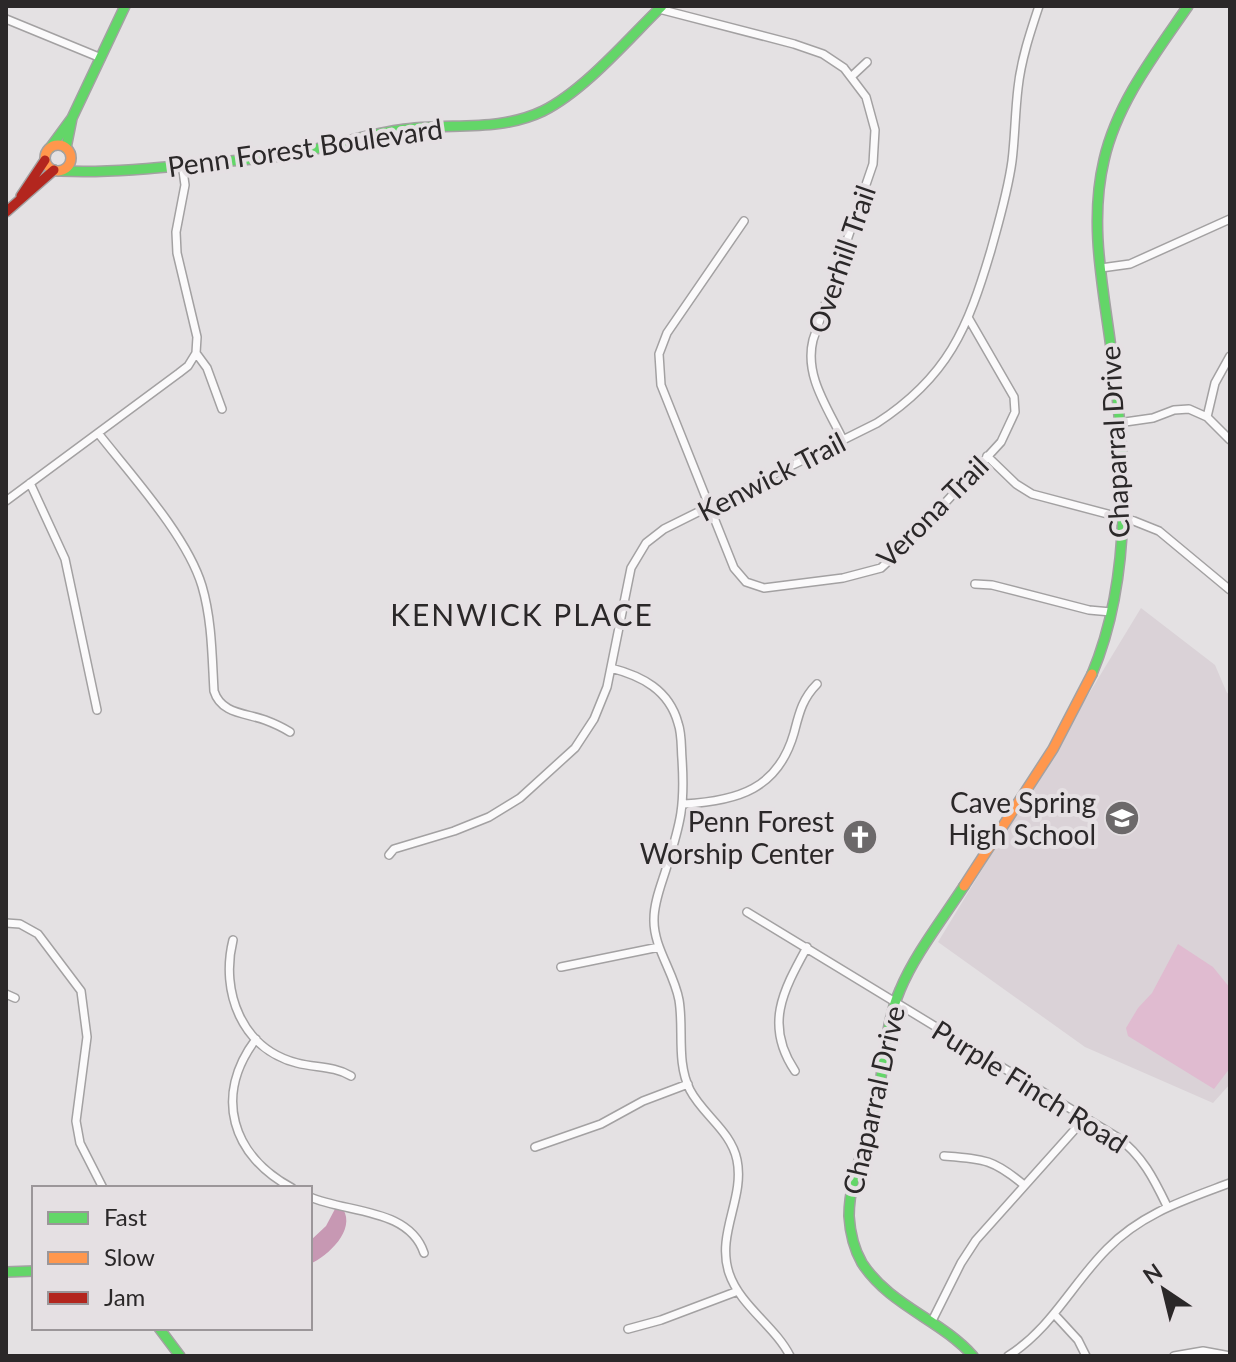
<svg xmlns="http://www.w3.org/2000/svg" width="1236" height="1362" viewBox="0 0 1236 1362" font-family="Lato,sans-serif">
<rect width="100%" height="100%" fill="#e4e1e3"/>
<!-- built -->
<path fill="#dad2d7" d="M1141,608l74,57 12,28 3,1v390l-17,19 -128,-56 -147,-105z"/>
<!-- green -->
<path fill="#e0bbd0" d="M1178,944l35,23 17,21v80l-16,21 -86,-53 -2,-8 12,-20 14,-15z"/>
<!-- water -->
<path fill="#c798b3" d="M335,1209h8c13,21 -15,47 -33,55v-23l16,-15z"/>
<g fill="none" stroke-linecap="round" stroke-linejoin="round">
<!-- street casing -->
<g stroke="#a3a1a2" stroke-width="10">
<path id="street" d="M659,9l135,35 29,10 21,14 22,29 9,33 -2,34 -60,176c-9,36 15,68 30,100
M6,19l95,39
M852,76l15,-14
M182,164l3,21 -9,47 1,21 20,84 -1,16 11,15 15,41
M744,221l-77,112 -8,21 2,31 73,183 12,14 18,6 79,-10 38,-10 29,-27 91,-99 14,-30 -1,-15 -45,-78
M1101,268l29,-4 100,-45
M1207,417l8,-34 15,-27
M1118,423l35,-5 21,-8 15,-1 18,8 23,23
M98,433c33,42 89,103 104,153 10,34 10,71 12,105 7,23 32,22 51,29 8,3 17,7 25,12
M987,456l29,28 16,10 102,27 25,10 71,59
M30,483l35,76 32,151
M6,501l173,-128 9,-7 8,-13
M975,584l17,1 97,25 22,2
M611,668c31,8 58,22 67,55 4,11 3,24 4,36 3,46 -1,63 -15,107 -5,17 -13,35 -13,53 -1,28 20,53 25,81 5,29 -3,62 11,90 13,25 41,41 47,70 8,38 -21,74 -8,113 11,33 46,53 61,83
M684,804c54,-3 94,-15 110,-71 5,-19 8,-34 23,-49
M389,855l5,-6 60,-18 35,-14 31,-19 55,-50 19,-29 13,-32 24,-119 15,-25 18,-14 213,-106c71,-46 91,-95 114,-173 8,-29 17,-59 21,-89 3,-24 3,-48 6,-73 3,-28 12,-55 21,-82
M747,912l370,225c25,18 37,42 50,69
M6,923l14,1 18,10 43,57 6,46 -11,84 4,22 23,45
M233,940c-13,52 9,109 64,123 19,5 37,3 54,13
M561,967l98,-20
M6,994l9,4
M256,1039c-43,57 -24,117 36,149
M795,1071c-31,-46 -12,-80 12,-124
M535,1147l66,-23 42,-23 45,-17
M944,1156c40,3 49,3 80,29
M310,1197c37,16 99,11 114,56
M1055,1315l23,25 8,16
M932,1321l29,-58 15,-23 110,-123
M628,1329l33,-9 77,-29
M1008,1356c43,-27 64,-72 99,-107 35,-36 78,-49 123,-66
M1174,1356l29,-5 27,5"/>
</g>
<!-- fast casing -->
<g stroke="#a3a1a2" stroke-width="12">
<path id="fast" d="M50,148l22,-30 53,-112
M66,148l6,-30
M61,171c49,2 97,-3 146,-8 30,-3 61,-4 91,-10 34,-7 67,-18 101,-23 49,-8 98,3 144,-19 42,-21 85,-72 119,-105
M1092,674c42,-100 34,-221 19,-326 -8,-62 -22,-125 -7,-188 13,-57 51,-106 84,-154
M964,886c-22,34 -49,68 -64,104 -16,36 -15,76 -24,114 -8,36 -27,74 -27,112 1,16 5,33 13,47 28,43 78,56 111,93
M6,1272l28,-1
M159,1328l21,28"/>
</g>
<!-- slow casing -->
<g stroke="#a3a1a2" stroke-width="12">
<path id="slow" d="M45 158a13 13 0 1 1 26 0a13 13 0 1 1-26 0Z
M964,886l89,-137 39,-75"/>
</g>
<!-- jam casing -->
<g stroke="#a3a1a2" stroke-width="12">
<path id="jam" d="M21,196l24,-36
M6,212l48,-42"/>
</g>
<!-- street -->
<use href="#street" stroke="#fbfafb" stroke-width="7"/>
<!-- fast -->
<use href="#fast" stroke="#63d668" stroke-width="9"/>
<!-- slow -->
<use href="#slow" stroke="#ff974d" stroke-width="9"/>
<!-- jam -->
<use href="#jam" stroke="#b3261e" stroke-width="9"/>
</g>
<!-- icons -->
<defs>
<g id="school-disc" transform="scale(1.8)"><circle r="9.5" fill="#6c696a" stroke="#e5e0e3"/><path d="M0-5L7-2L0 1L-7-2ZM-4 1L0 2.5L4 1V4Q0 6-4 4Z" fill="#fff"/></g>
<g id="church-disc" transform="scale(1.8)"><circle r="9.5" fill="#6c696a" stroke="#e5e0e3"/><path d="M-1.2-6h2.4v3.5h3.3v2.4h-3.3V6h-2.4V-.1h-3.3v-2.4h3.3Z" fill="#fff"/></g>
</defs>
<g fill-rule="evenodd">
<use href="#school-disc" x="1122" y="818"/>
<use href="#church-disc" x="860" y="837"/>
</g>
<g text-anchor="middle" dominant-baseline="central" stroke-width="8" stroke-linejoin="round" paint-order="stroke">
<!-- street labels -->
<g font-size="28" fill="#2b2829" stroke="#e5e0e3">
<text transform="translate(305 147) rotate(-8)">Penn Forest Boulevard</text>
<text transform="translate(841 259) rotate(-71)">Overhill Trail</text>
<text transform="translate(1114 442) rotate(-93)">Chaparral Drive</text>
<text transform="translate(771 476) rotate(-27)">Kenwick Trail</text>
<text transform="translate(932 511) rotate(-45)">Verona Trail</text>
<text transform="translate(1030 1086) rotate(32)">Purple Finch Road</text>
<text transform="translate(873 1100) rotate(-77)">Chaparral Drive</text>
</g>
<!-- poi labels -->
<g font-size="28" fill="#2b2829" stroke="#e5e0e3" text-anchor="end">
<text x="1096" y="802">Cave Spring<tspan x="1096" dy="32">High School</tspan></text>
<text x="834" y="821">Penn Forest<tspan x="834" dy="32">Worship Center</tspan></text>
</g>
<!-- neighbourhood labels -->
<g font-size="30" letter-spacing="2" fill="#2b2829" stroke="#e5e0e3">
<text x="522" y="614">KENWICK PLACE</text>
</g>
</g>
<!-- border -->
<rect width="1236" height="1362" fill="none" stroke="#2b2829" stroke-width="16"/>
<!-- legend -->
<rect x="32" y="1186" width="280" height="144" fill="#e5e0e3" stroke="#9b9699" stroke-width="2"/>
<rect x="48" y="1212" width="40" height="12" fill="#63d668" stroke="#9b9699" stroke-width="2"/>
<text x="104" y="1226" font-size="24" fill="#2b2829">Fast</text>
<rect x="48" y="1252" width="40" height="12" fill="#ff974d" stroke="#9b9699" stroke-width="2"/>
<text x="104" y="1266" font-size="24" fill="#2b2829">Slow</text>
<rect x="48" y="1292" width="40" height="12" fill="#b3261e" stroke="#9b9699" stroke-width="2"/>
<text x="104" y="1306" font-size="24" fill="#2b2829">Jam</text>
<!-- north arrow -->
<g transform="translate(1164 1290) rotate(325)" stroke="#e5e0e3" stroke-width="6" paint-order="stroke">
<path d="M0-6L14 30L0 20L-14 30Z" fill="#2b2829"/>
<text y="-12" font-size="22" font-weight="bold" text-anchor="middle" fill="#2b2829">N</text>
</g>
</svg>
